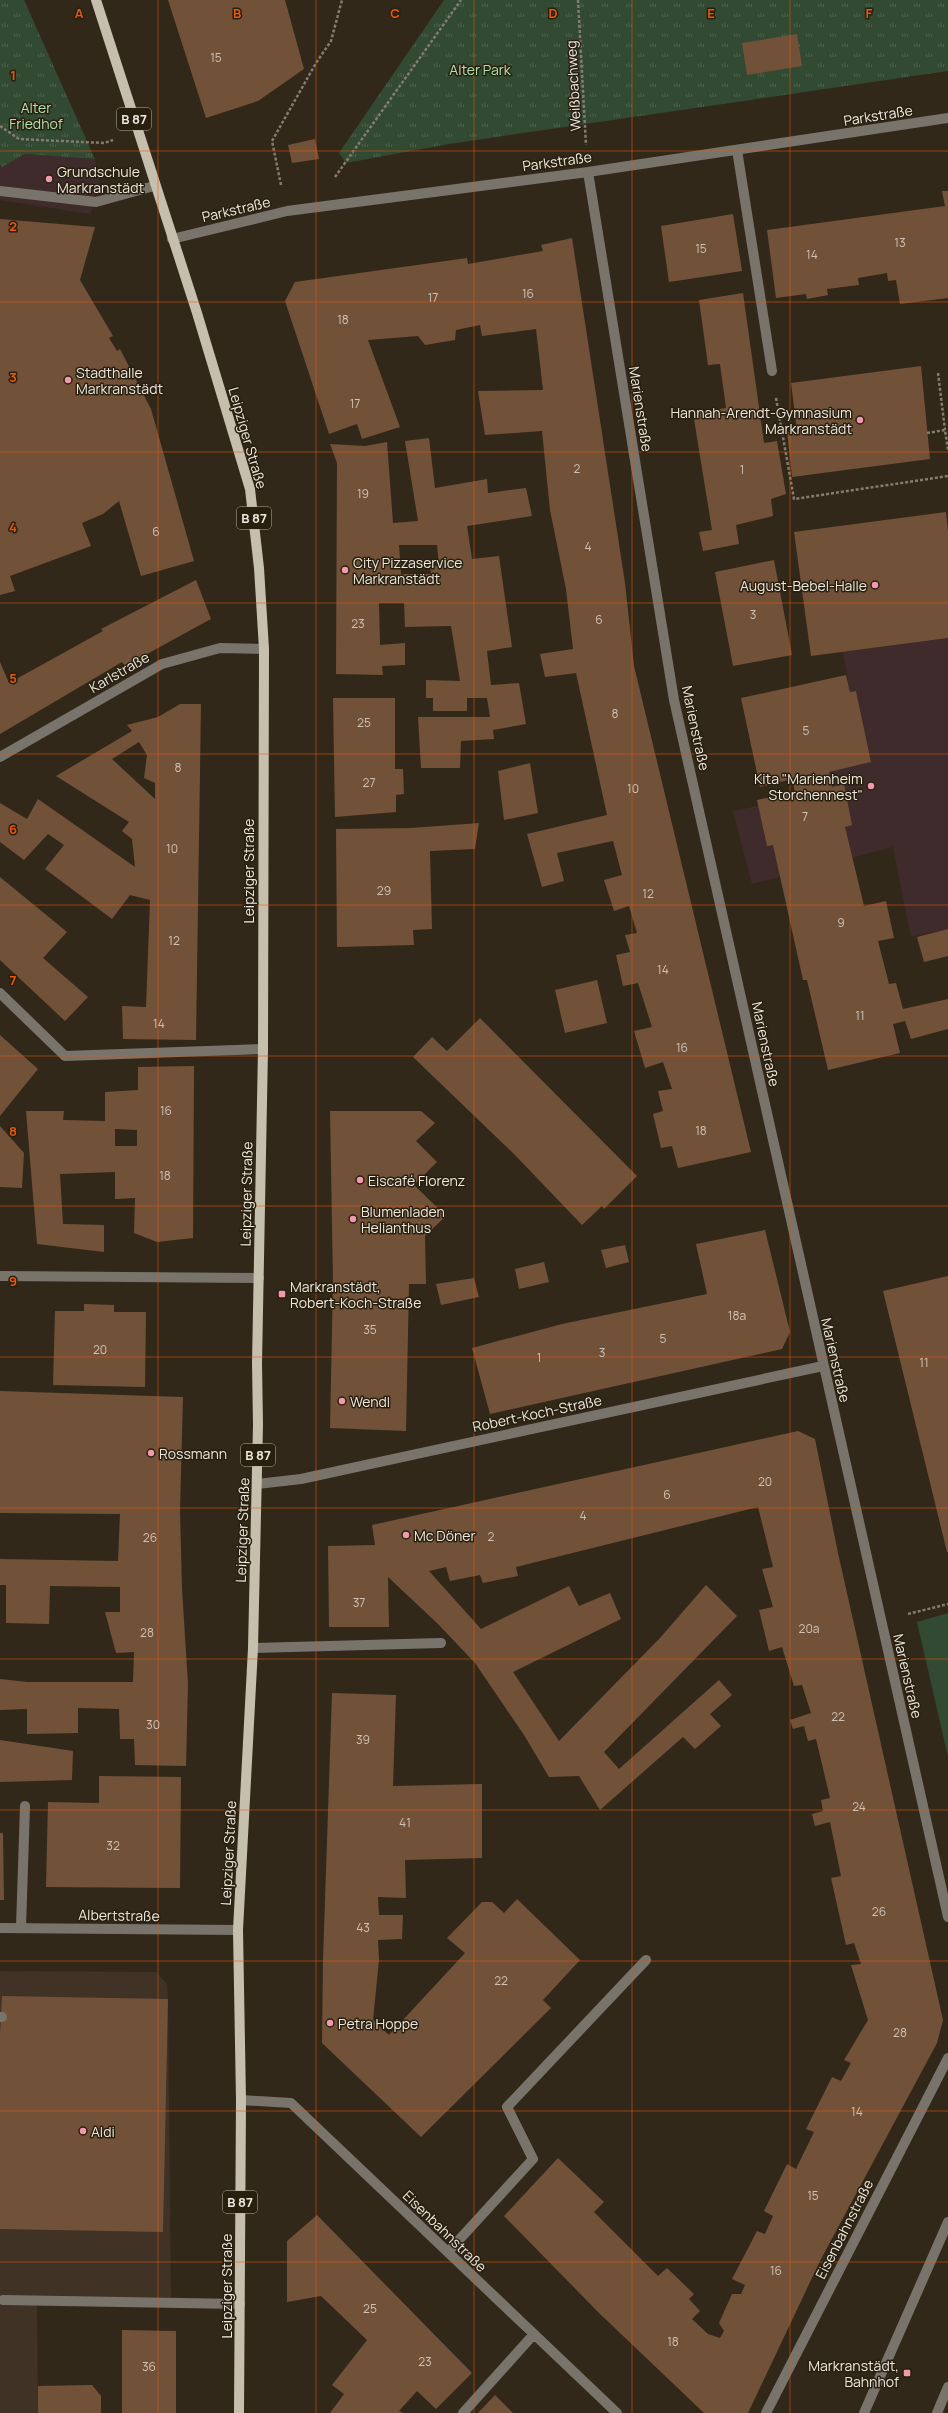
<svg xmlns="http://www.w3.org/2000/svg" width="948" height="2413" viewBox="0 0 948 2413" font-family="Manrope,sans-serif">
<defs>
<pattern id="park-tufts" width="24" height="20" patternUnits="userSpaceOnUse"><rect width="24" height="20" fill="#324932"/><path d="M3 7l-1-3M5 7V3M7 7l1-3M15 17l-1-3M17 17v-4M19 17l1-3" fill="none" stroke="#50634f"/></pattern>
</defs>
<rect width="100%" height="100%" fill="#322819"/>
<!-- commercial -->
<path fill="#403225" d="M0,1971l156,1 11,12 1,15 3,299 -134,-1 1,116h-38z"/>
<!-- education -->
<path fill="#3f2b2b" d="M25,154l70,5 6,32 -11,23 -90,-14v-35l2,2z
M948,638v291l-37,8 -18,-90 -141,37 -19,-73 25,-5 -1,-6 38,-8 -3,-13 79,-17 -15,-71 -6,1 -7,-40z"/>
<!-- grass -->
<path fill="#324932" d="M948,1613v144l-31,-135z"/>
<!-- park -->
<path fill="url(#park-tufts)" d="M0,0h24l71,159 -70,-5 -23,13 -2,-2z
M444,0h504v71l-499,73 -103,19 -7,-10z"/>
<!-- building -->
<path fill="#725139" fill-rule="evenodd" d="M168,0h117l19,69 -46,32 -52,17z
M797,34l5,32 -55,9 -5,-32z
M315,139l4,20 -27,4 -4,-18z
M942,191h6v107l-48,6 -4,-24 -8,1 -1,-8 -29,5 1,7 -32,4 1,6 -21,4 -1,-5 -30,4 -9,-68 178,-24z
M733,214l9,57 -73,11 -8,-56z
M0,219l95,8 -15,53 33,56 -4,2 8,13 3,-2 31,60 43,152 -53,15 -22,-75 -16,13 -21,9 9,23 -81,30 5,15 -15,4z
M572,238l53,345 9,83 117,486 -73,16 -6,-22 -11,2 -8,-34 10,-3 -5,-20 14,-2 -9,-27 -18,6 -11,-37 18,-4 -14,-44 -15,3 -7,-31 14,-3 -5,-17 12,-2 -8,-27 -15,5 -10,-31 18,-5 -9,-34 -56,12 7,28 -22,6 -15,-53 80,-19 -31,-142 -31,4 -5,-23 33,-5 -7,-60 -16,-79 -8,-79 -57,4 -7,-44 65,-1 -7,-61 -54,7 -2,-11 -24,5 -1,10 -30,5 -7,-9 -50,4 32,87 -38,12 -5,-15 -28,10 -44,-133 10,-19 172,-24 1,6 75,-13 -2,-6z
M743,293l21,150 13,-2 9,53 -15,5 2,17 -37,9 3,19 -36,7 -4,-19 13,-2 -19,-117 33,-5 -6,-44 -12,1 -9,-65z
M921,366l9,93 -138,18 -5,-45 10,-1 -6,-48z
M429,438l6,50 52,-9 1,14 38,-5 6,28 -65,10 5,33 27,-3 13,91 -25,4 4,34 28,-2 7,41 -33,6 1,9 -33,2 -1,27h-39l-3,-51h72l-3,-19h-20v13h-34v-13h-7v-18l34,1 -9,-55 -46,1 -1,-24h-25l1,42 25,-2v22l-23,1 1,9 -47,-1 1,-211 -7,-19 35,2 22,-4 6,81 25,-2 -13,-80zM399,545h38l2,21h-9l1,8h-30z
M946,512l2,19v107l-137,18 -17,-124z
M774,560l18,95 -59,11 -18,-94z
M196,580l15,39 -86,47 -3,-4 -122,72v-72l9,21 94,-52 -2,-2z
M846,675l4,17 6,-1 15,71 -42,10 3,15 12,-3 8,41 -7,2 19,79 22,-5 8,37 -16,3 11,43 7,-1 7,26 45,-10v30l-37,10 -6,-18 -12,3 7,29 -72,17 -21,-90h-4l-30,-135 -6,1 -10,-46 38,-8 -3,-13 -32,8 -19,-89z
M333,698h62v71h8l1,25 -8,1v17l-61,5z
M180,704h21l-5,336 -73,-1 -1,-33 24,1 4,-107 -20,-5 -18,24 -67,-50 19,-24 -16,-11 -24,26 -24,-18v-39l27,16 11,-20 97,68 -3,-28 -10,-8 7,-9 -73,-46 76,-45 -5,-6 31,-8zM139,742l8,13 -3,23 11,5v16l-43,-40z
M530,763l8,50 -34,7 -6,-49z
M479,823l-4,26 -45,2 2,78 -19,1 1,15 -77,2 -1,-118 75,-1z
M0,877l67,55 -24,26 45,39 -23,24 -65,-61z
M948,929v27l-24,6 -7,-25z
M597,980l10,43 -42,10 -10,-43z
M480,1018l157,158 -33,33 -2,-3 -20,19 -68,-71 -101,-97 19,-20 15,14z
M0,1035l38,34 -38,47z
M194,1066l-1,172 -36,4 -23,-9 1,-35 -20,1v-27l-55,2 3,50 41,1v27l-67,-8 -11,-133h38l-1,9 42,1v-29l33,-2v-23zM115,1129l22,1v16h-22z
M330,1111h91l14,12 -19,18 21,21 -23,23 32,31 -21,20 1,48h-17l-3,147 -76,-3 3,-146z
M0,1126l24,27 -2,35 -22,-1z
M765,1230l25,102 -8,17 -292,65 -18,-66 90,-24 145,-30 -11,-50z
M625,1245l4,17 -23,6 -5,-18z
M544,1262l5,20 -30,7 -4,-20z
M948,1276v276h-1l-64,-261z
M474,1278l5,19 -38,8 -5,-21z
M84,1304l30,1v7h32l-1,75 -92,-2 2,-74h29z
M0,1391l183,6 -3,113 2,79 6,95 -2,82 -51,-1 -1,-26h-14l-1,-30 -41,-1v25l-51,1v-25l-27,1v-31l27,3h106l1,-30 -18,1 -11,-41h15v-25l-70,-1 -1,38 -43,-1v-38h-6v-26l118,2 2,-47 -120,-1z
M798,1431l17,8 23,114 105,467 -6,23 -117,218 -72,152h-44l-105,-100 -95,-97 54,-58 46,44 -10,10 64,64 9,-8 27,26 -5,5 11,12 -8,8 16,15 12,4 4,-7 -5,-8 13,-29h9l4,-9 -13,-6 25,-48 8,3 8,-18 -9,-5 23,-47 9,5 18,-37 -8,-3 26,-52 9,4 10,-18 -7,-3 24,-40 -17,-55 10,-1 -7,-21 -8,2 -15,-67 10,-2 -11,-54 -15,4 -3,-12 11,-3 -2,-11 9,-2 -14,-59 -8,2 -4,-15 -11,3 -3,-9 21,-7 -9,-28 -8,1 -12,-39 -13,4 -10,-41 14,-3 -11,-38 11,-2 -15,-60 -242,60 2,9 -35,7 -3,-8 -30,6 -4,-14 -17,4 52,58 88,-43 10,20 31,-13 11,26 -108,53 46,69 101,-103 46,-53 31,31 -133,136 15,17 100,-89 13,15 -22,19 11,12 -26,23 -12,-12 -83,73 -21,-34 -30,1 -25,-42 -49,-72 -37,-39 -50,-47 1,50h-60l-1,-81 47,-1 -3,-20z
M332,1693l64,2 -3,91 89,-2v74l-77,2 1,38 -28,-1 1,18h24l-1,24 -24,1 1,20 -6,60 16,15 76,-82 -18,-15 35,-36h10l12,11 13,-14 63,61 -37,40 8,8 -130,129 -99,-94 1,-83z
M0,1740l73,11 -1,29 -72,2z
M99,1776l82,1 -1,111 -134,-1 2,-85 51,1z
M0,1833h3l1,67h-4z
M2,1996l166,3 -5,233 -163,-3v-195z
M317,2215l155,158 -36,36 -19,-18 -18,20 4,2h-73l14,-19 -12,-9 35,-45 -46,-44 -34,6v-61z
M122,2330l54,1v82h-54z
M92,2385l9,11v17h-63v-27z
M495,2395l18,18h-35z"/>
<g fill="none" stroke-linecap="round" stroke-linejoin="round">
<!-- path -->
<path stroke="#847c6f" stroke-width="2.5" stroke-dasharray="3 2" stroke-linecap="butt" d="M578,0l8,145
M0,126l19,13 85,4 9,-3
M335,177l126,-177
M281,185l-9,-44 44,-78 15,-22 11,-41
M938,373l7,57
M776,398l18,101 154,-23
M927,433l18,-3 3,20
M908,1614l40,-10"/>
<!-- minor -->
<path stroke="#78746c" stroke-width="10" d="M737,150l35,221
M588,172l86,528 274,1217
M0,191l96,11 58,-16
M172,239l115,-28 301,-39 360,-54
M0,757l162,-93 58,-16 44,1
M0,993l65,63 198,-7
M0,1276l259,2
M257,1484l44,-5 522,-113
M253,1648l188,-5
M21,1927l4,-121
M0,1928l238,2
M0,2017h2
M241,2100l50,3 326,310
M448,2252l85,-93 -26,-52 139,-147
M3,2300l237,4
M463,2413l71,-79
M766,2413l182,-355
M864,2413l84,-191
M937,2413l11,-26"/>
<!-- major -->
<path stroke="#c7bfae" stroke-width="10" d="M96,0l101,313 53,176 9,79 5,81 -1,400 -6,314 1,62 -5,223 -15,282 3,170 -2,313"/>
</g>
<!-- grid -->
<path fill="none" stroke="#e8590c" stroke-width="1" stroke-opacity="0.55" d="M158,0v2413M316,0v2413M474,0v2413M632,0v2413M790,0v2413M0,151h948M0,302h948M0,452h948M0,603h948M0,754h948M0,905h948M0,1056h948M0,1206h948M0,1357h948M0,1508h948M0,1659h948M0,1810h948M0,1961h948M0,2111h948M0,2262h948"/>
<!-- markers -->
<g fill="#f29aad" stroke="#281f0f" stroke-width="1.5">
<circle cx="49" cy="179" r="4"/>
<circle cx="68" cy="380" r="4"/>
<circle cx="860" cy="420" r="4"/>
<circle cx="345" cy="570" r="4"/>
<circle cx="875" cy="585" r="4"/>
<circle cx="871" cy="786" r="4"/>
<circle cx="360" cy="1180" r="4"/>
<circle cx="353" cy="1219" r="4"/>
<rect x="278" y="1290" width="8" height="8" rx="2"/>
<circle cx="342" cy="1401" r="4"/>
<circle cx="151" cy="1453" r="4"/>
<circle cx="406" cy="1535" r="4"/>
<circle cx="330" cy="2023" r="4"/>
<circle cx="83" cy="2131" r="4"/>
<rect x="903" y="2369" width="8" height="8" rx="2"/>
</g>
<g text-anchor="middle" dominant-baseline="central" stroke-width="3" stroke-linejoin="round" paint-order="stroke">
<!-- number labels -->
<g font-size="12" fill="#cfc2b5">
<text x="216" y="57">15</text>
<text x="900" y="242">13</text>
<text x="701" y="248">15</text>
<text x="812" y="254">14</text>
<text x="528" y="293">16</text>
<text x="433" y="297">17</text>
<text x="343" y="319">18</text>
<text x="355" y="403">17</text>
<text x="577" y="468">2</text>
<text x="742" y="469">1</text>
<text x="363" y="493">19</text>
<text x="156" y="531">6</text>
<text x="588" y="546">4</text>
<text x="753" y="614">3</text>
<text x="599" y="619">6</text>
<text x="358" y="623">23</text>
<text x="615" y="713">8</text>
<text x="364" y="722">25</text>
<text x="806" y="730">5</text>
<text x="178" y="767">8</text>
<text x="369" y="782">27</text>
<text x="633" y="788">10</text>
<text x="805" y="816">7</text>
<text x="172" y="848">10</text>
<text x="384" y="890">29</text>
<text x="648" y="893">12</text>
<text x="841" y="922">9</text>
<text x="174" y="940">12</text>
<text x="663" y="969">14</text>
<text x="860" y="1015">11</text>
<text x="159" y="1023">14</text>
<text x="682" y="1047">16</text>
<text x="166" y="1110">16</text>
<text x="701" y="1130">18</text>
<text x="165" y="1175">18</text>
<text x="737" y="1315">18a</text>
<text x="370" y="1329">35</text>
<text x="663" y="1338">5</text>
<text x="100" y="1349">20</text>
<text x="602" y="1352">3</text>
<text x="539" y="1357">1</text>
<text x="924" y="1362">11</text>
<text x="765" y="1481">20</text>
<text x="667" y="1494">6</text>
<text x="583" y="1515">4</text>
<text x="491" y="1536">2</text>
<text x="150" y="1537">26</text>
<text x="359" y="1602">37</text>
<text x="809" y="1628">20a</text>
<text x="147" y="1632">28</text>
<text x="838" y="1716">22</text>
<text x="153" y="1724">30</text>
<text x="363" y="1739">39</text>
<text x="859" y="1806">24</text>
<text x="405" y="1822">41</text>
<text x="113" y="1845">32</text>
<text x="879" y="1911">26</text>
<text x="363" y="1927">43</text>
<text x="501" y="1980">22</text>
<text x="900" y="2032">28</text>
<text x="857" y="2111">14</text>
<text x="813" y="2195">15</text>
<text x="776" y="2270">16</text>
<text x="370" y="2308">25</text>
<text x="673" y="2341">18</text>
<text x="425" y="2361">23</text>
<text x="149" y="2366">36</text>
</g>
<!-- shield labels -->
<g fill="#281f0f" stroke="#b3aca0" stroke-width="1">
<rect x="117" y="108" width="34" height="22" rx="3"/>
<rect x="237" y="507" width="34" height="22" rx="3"/>
<rect x="241" y="1444" width="34" height="22" rx="3"/>
<rect x="223" y="2191" width="34" height="22" rx="3"/>
</g>
<g font-size="13" font-weight="bold" fill="#eee8de">
<text x="134" y="119">B 87</text>
<text x="254" y="518">B 87</text>
<text x="258" y="1455">B 87</text>
<text x="240" y="2202">B 87</text>
</g>
<!-- park labels -->
<g font-size="14" fill="#afe2af" stroke="#281f0f">
<text x="480" y="69">Alter Park</text>
<text x="36" y="107">Alter<tspan x="36" dy="16">Friedhof</tspan></text>
</g>
<!-- street labels -->
<g font-size="14" fill="#eee8de" stroke="#281f0f">
<text transform="translate(573 86) rotate(-93)">Weißbachweg</text>
<text transform="translate(878 115) rotate(-9)">Parkstraße</text>
<text transform="translate(557 161) rotate(-8)">Parkstraße</text>
<text transform="translate(236 209) rotate(-13)">Parkstraße</text>
<text transform="translate(641 409) rotate(81)">Marienstraße</text>
<text transform="translate(248 438) rotate(74)">Leipziger Straße</text>
<text transform="translate(119 672) rotate(-30)">Karlstraße</text>
<text transform="translate(696 728) rotate(78)">Marienstraße</text>
<text transform="translate(248 871) rotate(-90)">Leipziger Straße</text>
<text transform="translate(766 1044) rotate(78)">Marienstraße</text>
<text transform="translate(246 1194) rotate(-89)">Leipziger Straße</text>
<text transform="translate(836 1360) rotate(77)">Marienstraße</text>
<text transform="translate(537 1413) rotate(-12)">Robert-Koch-Straße</text>
<text transform="translate(242 1530) rotate(-88)">Leipziger Straße</text>
<text transform="translate(908 1676) rotate(77)">Marienstraße</text>
<text transform="translate(228 1853) rotate(-87)">Leipziger Straße</text>
<text transform="translate(119 1915) rotate(1)">Albertstraße</text>
<text transform="translate(844 2229) rotate(-63)">Eisenbahnstraße</text>
<text transform="translate(445 2231) rotate(44)">Eisenbahnstraße</text>
<text transform="translate(226 2286) rotate(-90)">Leipziger Straße</text>
</g>
<!-- poi labels -->
<g font-size="14" fill="#eee8de" stroke="#281f0f" text-anchor="start">
<text x="57" y="171">Grundschule<tspan x="57" dy="16">Markranstädt</tspan></text>
<text x="76" y="372">Stadthalle<tspan x="76" dy="16">Markranstädt</tspan></text>
<text x="852" y="412" text-anchor="end">Hannah-Arendt-Gymnasium<tspan x="852" dy="16">Markranstädt</tspan></text>
<text x="353" y="562">City Pizzaservice<tspan x="353" dy="16">Markranstädt</tspan></text>
<text x="867" y="585" text-anchor="end">August-Bebel-Halle</text>
<text x="863" y="778" text-anchor="end">Kita "Marienheim<tspan x="863" dy="16">Storchennest"</tspan></text>
<text x="368" y="1180">Eiscafé Florenz</text>
<text x="361" y="1211">Blumenladen<tspan x="361" dy="16">Helianthus</tspan></text>
<text x="290" y="1286">Markranstädt,<tspan x="290" dy="16">Robert-Koch-Straße</tspan></text>
<text x="350" y="1401">Wendl</text>
<text x="159" y="1453">Rossmann</text>
<text x="414" y="1535">Mc Döner</text>
<text x="338" y="2023">Petra Hoppe</text>
<text x="91" y="2131">Aldi</text>
<text x="899" y="2365" text-anchor="end">Markranstädt,<tspan x="899" dy="16">Bahnhof</tspan></text>
</g>
</g>
<g font-size="13" text-anchor="middle" font-weight="bold" fill="#e8590c" stroke="#281f0f" stroke-width="3" stroke-linejoin="round" paint-order="stroke">
<text x="79" y="18">A</text>
<text x="237" y="18">B</text>
<text x="395" y="18">C</text>
<text x="553" y="18">D</text>
<text x="711" y="18">E</text>
<text x="869" y="18">F</text>
<text x="13" y="80">1</text>
<text x="13" y="231">2</text>
<text x="13" y="382">3</text>
<text x="13" y="532">4</text>
<text x="13" y="683">5</text>
<text x="13" y="834">6</text>
<text x="13" y="985">7</text>
<text x="13" y="1136">8</text>
<text x="13" y="1286">9</text>
</g>
</svg>
